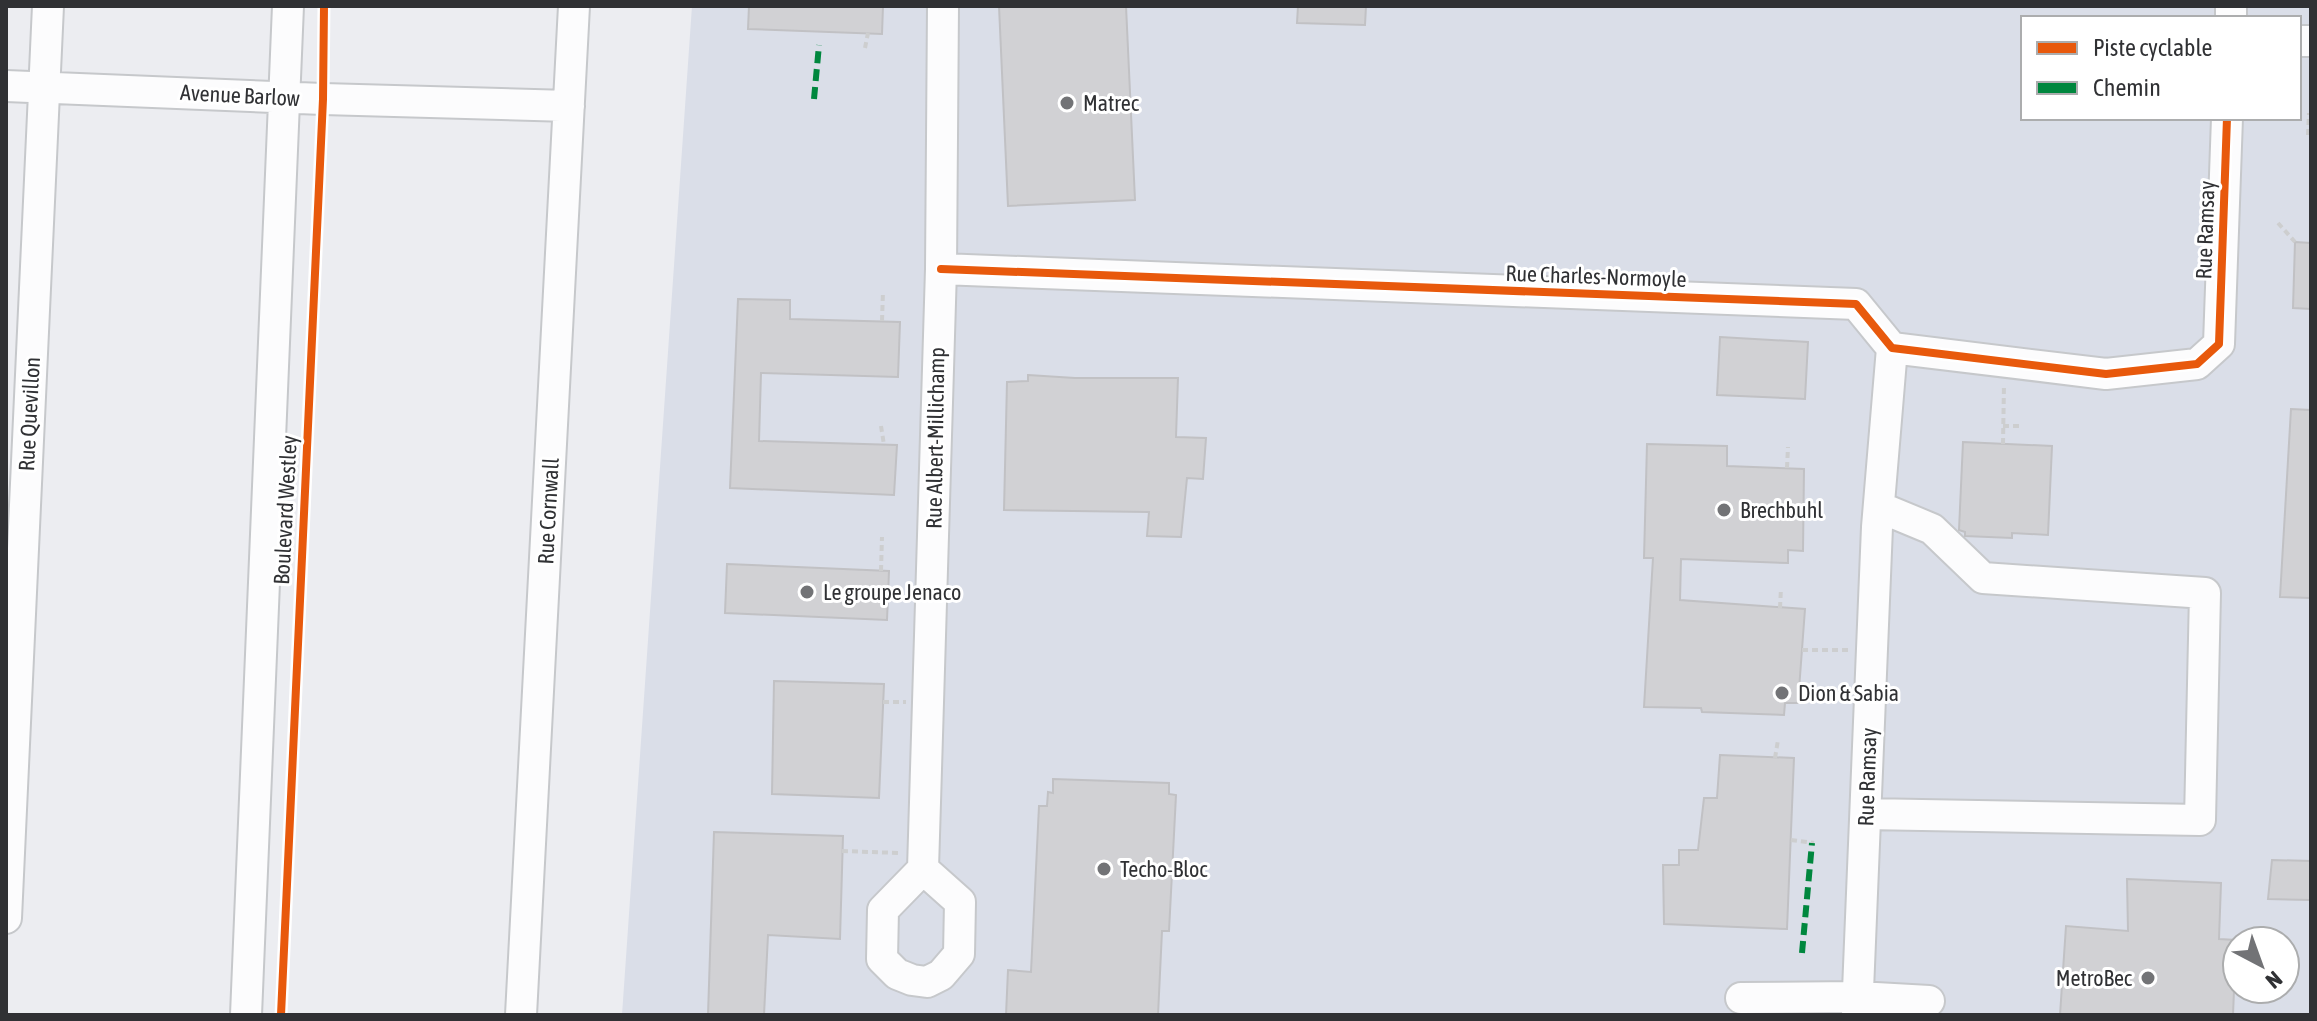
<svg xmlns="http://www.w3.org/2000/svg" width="2317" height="1021" viewBox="0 0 2317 1021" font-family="'Asap Condensed',sans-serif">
<rect width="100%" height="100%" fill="#ecedf1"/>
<!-- built -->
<path fill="#dadee8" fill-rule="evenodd" d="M692,6h1619v1009h-1689zM2023,18h276v100h-276zM2237,941h48v48h-48z"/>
<!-- building -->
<path fill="#d1d1d4" stroke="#c1c1c4" stroke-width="2" d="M749,6h134l-1,28 -134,-5z
M999,6h127l9,194 -127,6z
M1298,6h68l-1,19 -68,-2z
M2295,242l16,1v66l-18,-1z
M738,299l52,1v19l110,3 -2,55 -137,-4 -2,68 138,4 -3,50 -164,-7z
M1720,337l88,5 -3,57 -88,-4z
M1028,375l47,3h103l-2,59 30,1 -3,41 -16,-1 -6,59 -34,-1 2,-24 -145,-2 3,-128 21,-1z
M2291,409l20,1v188l-31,-1z
M1963,442l89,4 -4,89 -36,-2v5l-47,-2v-4l-6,-2z
M1647,444l80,2v20l77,3 -1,82 -15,-1v13l-107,-4 -1,41 125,9 -7,94h-13l-1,12 -82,-3 -1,-4 -57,-1 9,-149h-9z
M727,564l162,7 -2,49 -162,-7z
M774,681l110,3 -5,114 -107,-4z
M1720,755l74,3 -7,171 -123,-5 -1,-59h16v-15h19l6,-52h13z
M1053,779l116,4v11l7,1 -7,136h-7l-4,84h-152l2,-45 23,2 8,-166h8l1,-14 5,1z
M714,832l129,4 -3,103 -72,-4 -4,80h-56z
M2272,860l39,1v39l-43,-1z
M2127,879l94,4 -2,56 17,1 -3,75h-173l6,-89 62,5z"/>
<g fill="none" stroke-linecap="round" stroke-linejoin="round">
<!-- minor casing -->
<g stroke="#c6c8cb" stroke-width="34">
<path id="minor" d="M2231,18v-12
M2299,41h12
M6,86l317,13 246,7
M941,269l915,35 36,44 214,26 91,-10 22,-20 8,-226
M1866,814l334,6 5,-227 -222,-15 -51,-49 -53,-22
M923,869l37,33 -1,52 -18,21 -14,7 -15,-2 -15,-6 -15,-15 1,-49 40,-41 18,-600 2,-263
M6,918l42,-912
M1741,998l117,-1 71,4
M246,1015l42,-1009
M521,1015l53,-1009
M1857,1015l20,-488 15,-179"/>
</g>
<!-- path -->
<path stroke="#cdcecf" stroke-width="4" stroke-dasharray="6 4" stroke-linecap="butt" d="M865,48l3,-15
M2308,135l1,-22
M2278,223l17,19
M882,321l1,-30
M881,426l3,19
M2003,426h17
M2003,444l1,-60
M1787,468l1,-21
M881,571l1,-34
M1780,608l1,-20
M1802,650h48
M883,702h23
M1775,758l3,-18
M1791,840l23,3
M842,851l58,2"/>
<!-- minor -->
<use href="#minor" stroke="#fcfcfd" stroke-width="30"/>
<!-- quiet -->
<path stroke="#00873e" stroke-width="6" stroke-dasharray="12 6" stroke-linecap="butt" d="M814,99l5,-54
M1802,953l10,-110"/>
<!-- cycleway casing -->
<g stroke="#fff" stroke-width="13">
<path id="cycleway" d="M941,269l915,35 36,44 214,26 91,-10 22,-20 8,-226
M281,1015l42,-916 1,-93"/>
</g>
<!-- cycleway -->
<use href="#cycleway" stroke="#e8590c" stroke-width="8"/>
</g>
<!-- markers -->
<g fill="#727376" stroke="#fff" stroke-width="3">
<circle cx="1067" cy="103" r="8"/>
<circle cx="1724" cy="510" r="8"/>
<circle cx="807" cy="592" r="8"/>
<circle cx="1782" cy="693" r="8"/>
<circle cx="1104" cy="869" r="8"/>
<circle cx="2148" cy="978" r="8"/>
</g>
<g text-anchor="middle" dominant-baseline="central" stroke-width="6" stroke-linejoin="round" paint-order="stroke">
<!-- street labels -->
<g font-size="22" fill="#303134" stroke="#fff">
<text transform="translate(240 95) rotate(3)">Avenue Barlow</text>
<text transform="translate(2205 230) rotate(-88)">Rue Ramsay</text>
<text transform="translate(1596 276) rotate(2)">Rue Charles-Normoyle</text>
<text transform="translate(29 414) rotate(-87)">Rue Quevillon</text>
<text transform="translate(935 438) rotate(-89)">Rue Albert-Millichamp</text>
<text transform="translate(285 510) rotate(-87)">Boulevard Westley</text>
<text transform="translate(548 511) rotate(-87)">Rue Cornwall</text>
<text transform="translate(1867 777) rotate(-88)">Rue Ramsay</text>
</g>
<!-- poi labels -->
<g font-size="22" fill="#303134" stroke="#fff" text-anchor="start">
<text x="1083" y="103">Matrec</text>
<text x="1740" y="510">Brechbuhl</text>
<text x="823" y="592">Le groupe Jenaco</text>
<text x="1798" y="693">Dion &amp; Sabia</text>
<text x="1120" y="869">Techo-Bloc</text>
<text x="2132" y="978" text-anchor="end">MetroBec</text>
</g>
</g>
<!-- border -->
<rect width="2317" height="1021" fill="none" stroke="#303134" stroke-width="16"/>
<!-- legend -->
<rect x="2021" y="16" width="280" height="104" fill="#ffffff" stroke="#acadae" stroke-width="2"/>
<rect x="2037" y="42" width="40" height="12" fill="#e8590c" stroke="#acadae" stroke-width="2"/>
<text x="2093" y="56" font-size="24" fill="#303134">Piste cyclable</text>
<rect x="2037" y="82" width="40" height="12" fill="#00873e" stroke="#acadae" stroke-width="2"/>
<text x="2093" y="96" font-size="24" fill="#303134">Chemin</text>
<!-- north arrow -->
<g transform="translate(2261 965) rotate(139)"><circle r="38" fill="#ffffff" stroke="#acadae" stroke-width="2"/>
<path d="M0-6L14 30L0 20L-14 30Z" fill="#727376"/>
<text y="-12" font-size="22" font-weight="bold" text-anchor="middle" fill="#303134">N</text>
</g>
</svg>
